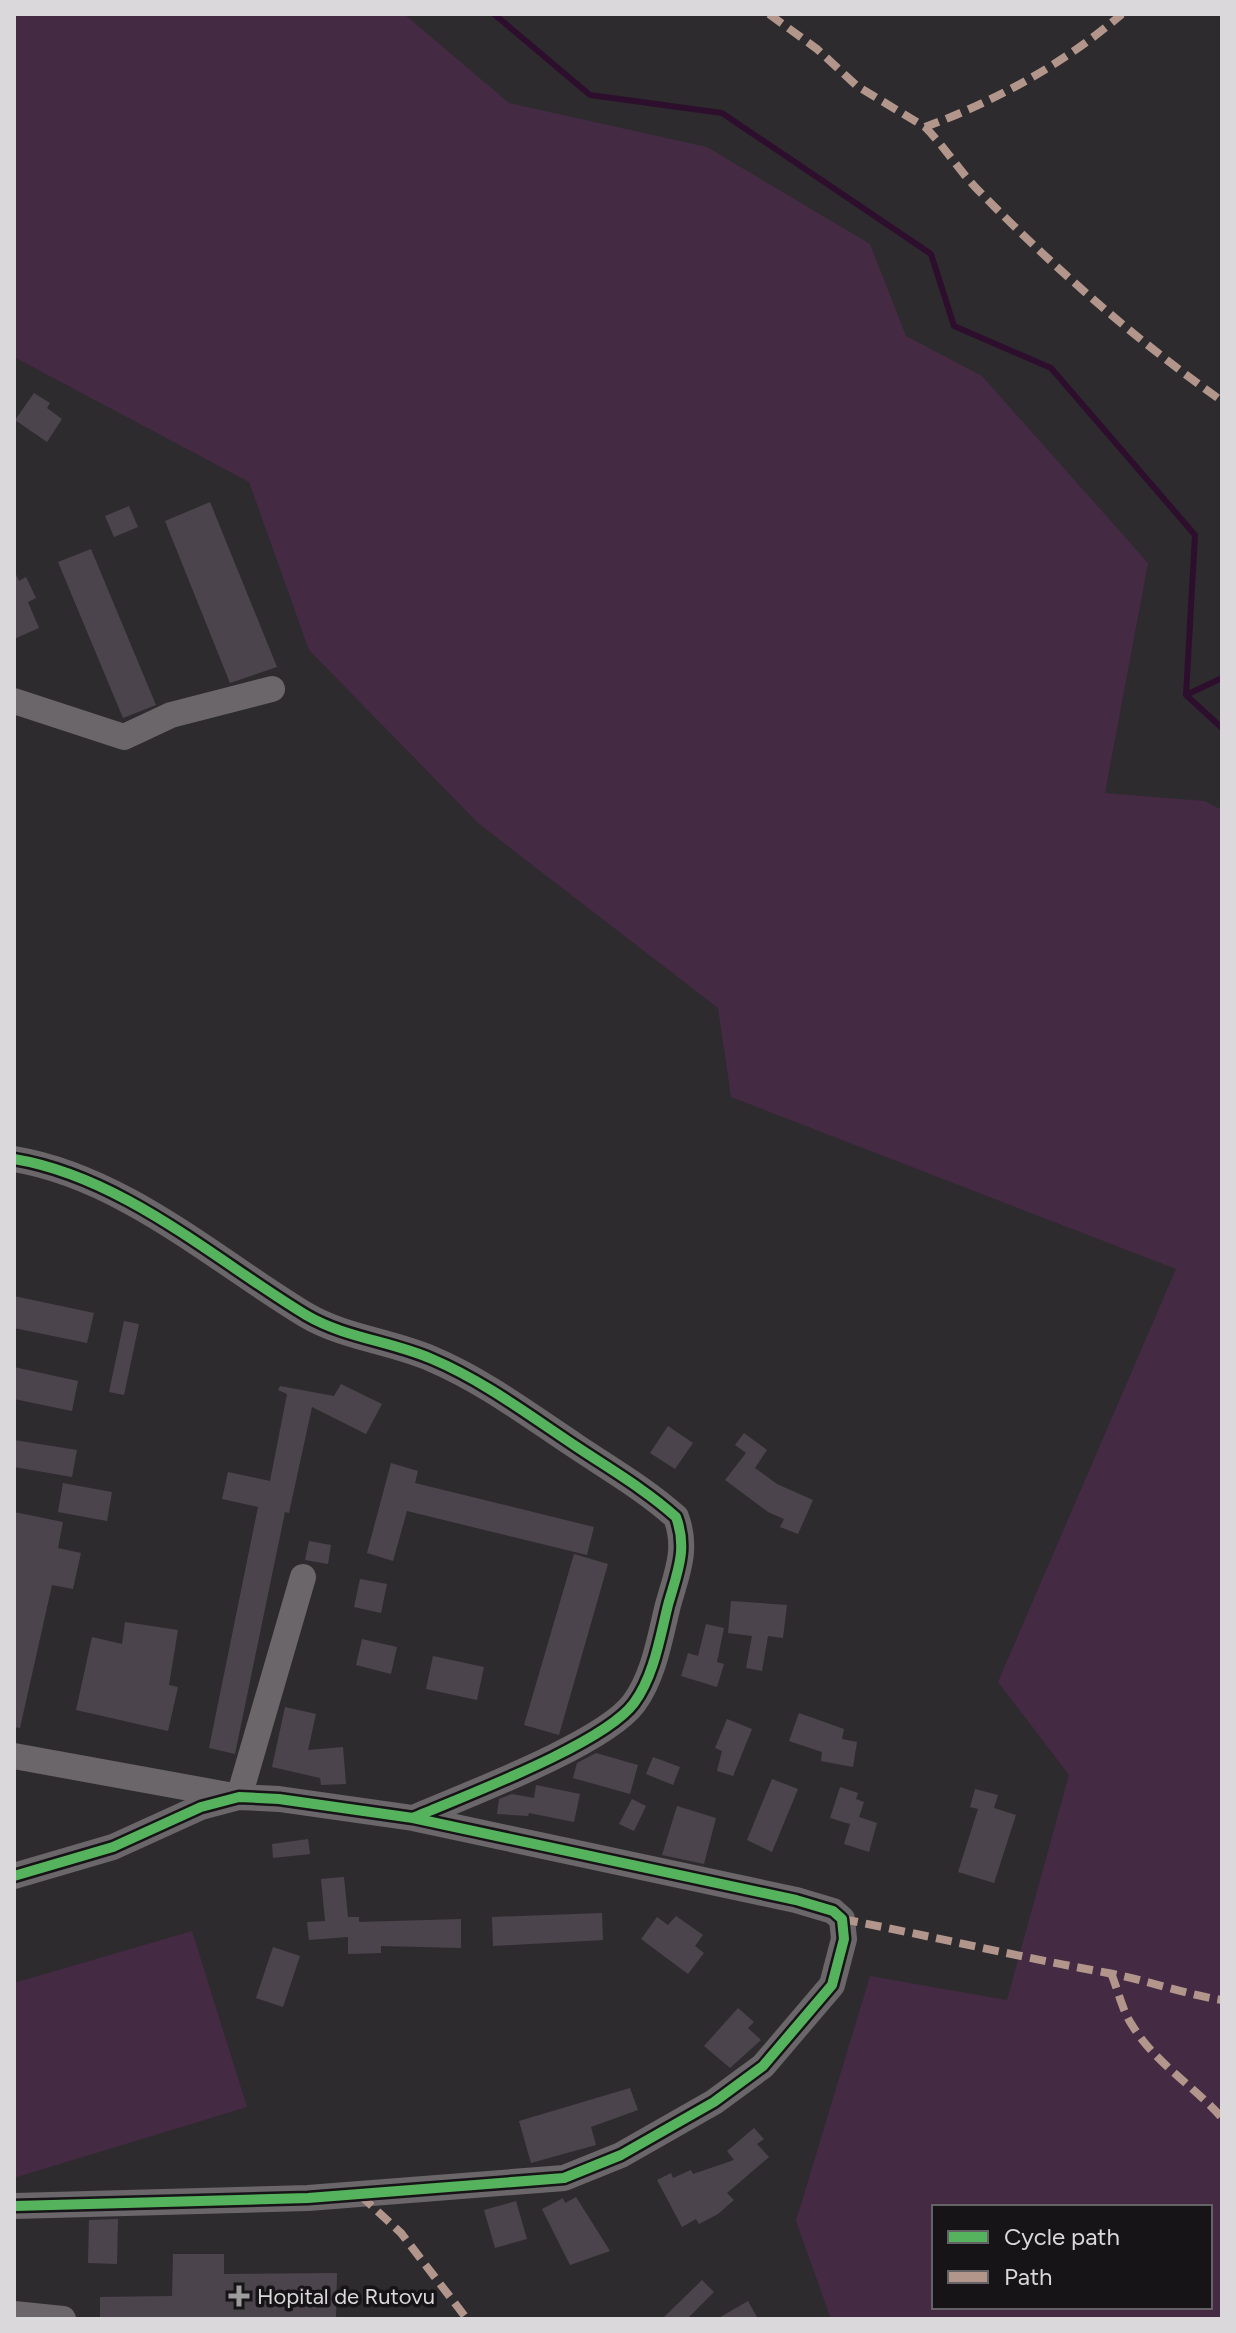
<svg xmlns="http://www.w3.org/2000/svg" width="1236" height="2333" viewBox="0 0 1236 2333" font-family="Figtree,sans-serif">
<rect width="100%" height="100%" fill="#2e2b2e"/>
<!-- green -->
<path fill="#442a43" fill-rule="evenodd" d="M14,14h390l105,89 198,44 163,97 36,92 76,40 166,187 -43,230 99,8 18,9v1509h-391l-35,-98 74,-245 137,24 62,-225 -71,-93 178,-413 -445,-172 -13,-89 -240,-185 -169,-173 -60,-168 -235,-125zM934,2207h276v100h-276z
M192,1931l55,176 -233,71v-195z"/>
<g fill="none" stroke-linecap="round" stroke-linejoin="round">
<!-- stream -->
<path stroke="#2d0f2d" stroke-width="6" d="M494,14l96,81 132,18 209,141 23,72 97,42 144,167 -9,160 36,33
M1186,695l36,-17"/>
</g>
<!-- building -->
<path fill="#4c444c" d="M34,393l16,10 -3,5 15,11 -15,23 -32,-22z
M210,502l67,165 -47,16 -65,-162z
M129,506l9,21 -24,10 -9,-21z
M91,549l65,156 -33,13 -65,-156z
M14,570l5,11 7,-4 10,21 -8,4 11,26 -25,11z
M14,1296l80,17 -7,30 -73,-15z
M124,1321l15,3 -15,71 -15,-3z
M14,1367l64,14 -6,30 -58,-12z
M341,1384l41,20 -16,30 -54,-27 -23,106 -4,-1 -50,242 -26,-6 49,-241 -36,-8 6,-27 42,9 17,-87 -9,-4 2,-4 54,10z
M668,1426l25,17 -18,26 -25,-16z
M744,1433l23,17 -12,18 22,16 36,16 -15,34 -18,-7 4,-8 -16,-7 -43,-32 21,-27 -11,-8z
M14,1440l63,10 -5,27 -58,-10z
M391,1463l27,8 -3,12 179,44 -7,28 -180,-44 -14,50 -26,-8z
M63,1483l49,9 -5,29 -49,-9z
M14,1512l49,10 -5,26 23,5 -8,36 -21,-4 -32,143 -6,-1z
M309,1541l22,4 -3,19 -23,-4z
M574,1554l34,10 -49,171 -35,-10z
M360,1579l27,5 -6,29 -27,-6z
M731,1601l56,4 -4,33 -15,-2 -6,35 -16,-3 6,-32 -24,-3z
M125,1622l53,8 -9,55 9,2 -10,44 -92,-21 16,-73 30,7z
M706,1624l18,4 -7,34 7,2 -7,23 -36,-11 7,-23 10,3z
M362,1639l35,8 -6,27 -35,-9z
M433,1656l51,11 -7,33 -51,-11z
M285,1707l31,7 -8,36 35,-3 3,37 -25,1 -1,-7 -48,-11z
M799,1713l45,16 -2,10 15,3 -4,25 -32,-6 1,-9 -33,-11z
M727,1719l25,10 -19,47 -16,-5 5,-20 -7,-3z
M596,1753l42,12 -8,29 -57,-16 4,-15z
M653,1757l27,10 -7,18 -27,-11z
M772,1779l26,10 -26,63 -25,-12z
M536,1785l44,9 -6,28 -45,-9 -1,3 -31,-2 2,-15 13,-5 22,4z
M840,1787l18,6 -2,6 8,3 -5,15 18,6 -8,29 -25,-8 6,-20 -20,-6z
M975,1789l23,6 -4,13 22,7 -22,68 -36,-11 20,-63 -8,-2z
M632,1799l14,7 -12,25 -15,-7z
M677,1806l39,12 -12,46 -42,-9z
M308,1839l2,15 -37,4 -1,-14z
M344,1877l4,40h11v5l102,-3v29l-80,-2v7l-33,1v-17l-39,3 -2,-18 18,-1 -4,-42z
M602,1913l1,27 -110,6 -1,-29z
M676,1916l27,19 -8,11 9,7 -16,21 -47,-35 16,-22 11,8z
M273,1947l27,9 -17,51 -27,-9z
M738,2008l16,14 -6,6 13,12 -31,28 -26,-22z
M630,2088l8,22 -47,17 5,18 -65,18 -12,-42z
M754,2128l10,11 -7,5 12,13 -42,36 7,7 -16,14 -19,10 -3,-5 -14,8 -25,-47 14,-7 2,5 18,-8 2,4 41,-14 -7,-9z
M576,2197l34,54 -40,14 -28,-56 21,-11 2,5z
M516,2201l11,38 -32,9 -11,-38z
M118,2219l-1,45 -29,-1 1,-43z
M173,2254h51v20l113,-1 -1,46h-236v-22l72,-1z
M702,2280l12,12 -27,27h-25z
M748,2301l10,18h-41z"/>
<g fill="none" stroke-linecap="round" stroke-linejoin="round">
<!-- minor -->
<path stroke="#6a666a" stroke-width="26" d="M14,701l110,36 47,-22 101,-26
M14,1159c109,18 201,101 292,156 39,23 85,26 126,44 52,22 98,57 145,88 33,22 69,43 99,70 12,32 1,56 -8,88 -8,32 -14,71 -34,98 -30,41 -170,93 -221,115
M14,1756l225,41 64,-220
M14,1876l99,-29 88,-40 38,-10 40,2 134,19 383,82 37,11 9,8 2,20 -12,46 -69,81 -49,36 -93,53 -57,23 -256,20 -294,8
M14,2314l49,5"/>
<!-- quiet -->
<path stroke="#b2968c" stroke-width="8" stroke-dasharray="16 8" stroke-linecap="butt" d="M769,14l48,35 40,37 68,41c71,-26 140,-64 197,-113
M925,127c19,19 33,42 51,61 76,78 157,150 246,213
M842,1919c89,17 177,38 266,54 39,7 75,21 114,27
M1111,1973c7,17 11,37 21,52 23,38 61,60 90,93
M360,2195l41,38 66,86"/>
<!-- cycleway casing -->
<g stroke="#161416" stroke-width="15">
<path id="cycleway" d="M14,1159c109,18 201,101 292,156 39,23 85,26 126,44 52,22 98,57 145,88 33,22 69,43 99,70 12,32 1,56 -8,88 -8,32 -14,71 -34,98 -30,41 -170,93 -221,115
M14,1876l99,-29 88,-40 38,-10 40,2 134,19 383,82 37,11 9,8 2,20 -12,46 -69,81 -49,36 -93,53 -57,23 -256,20 -294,8"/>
</g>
<!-- cycleway -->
<use href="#cycleway" stroke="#56b35d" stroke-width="10"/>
</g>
<!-- markers -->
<path fill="#9e9b9e" stroke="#161416" stroke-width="3" d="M235 2284h8v8h8v8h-8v8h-8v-8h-8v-8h8z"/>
<g text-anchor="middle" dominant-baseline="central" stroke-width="7" stroke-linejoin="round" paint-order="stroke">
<!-- poi labels -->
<g font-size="22" fill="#dbd8db" stroke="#161416" text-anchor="start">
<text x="257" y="2296">Hopital de Rutovu</text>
</g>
</g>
<!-- border -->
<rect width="1236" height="2333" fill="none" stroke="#dbd8db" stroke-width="32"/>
<!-- legend -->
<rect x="932" y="2205" width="280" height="104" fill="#161416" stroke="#656265" stroke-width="2"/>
<rect x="948" y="2231" width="40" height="12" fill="#56b35d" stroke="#656265" stroke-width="2"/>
<text x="1004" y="2245" font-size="24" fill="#dbd8db">Cycle path</text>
<rect x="948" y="2271" width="40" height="12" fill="#b2968c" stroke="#656265" stroke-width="2"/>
<text x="1004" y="2285" font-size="24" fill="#dbd8db">Path</text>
</svg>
